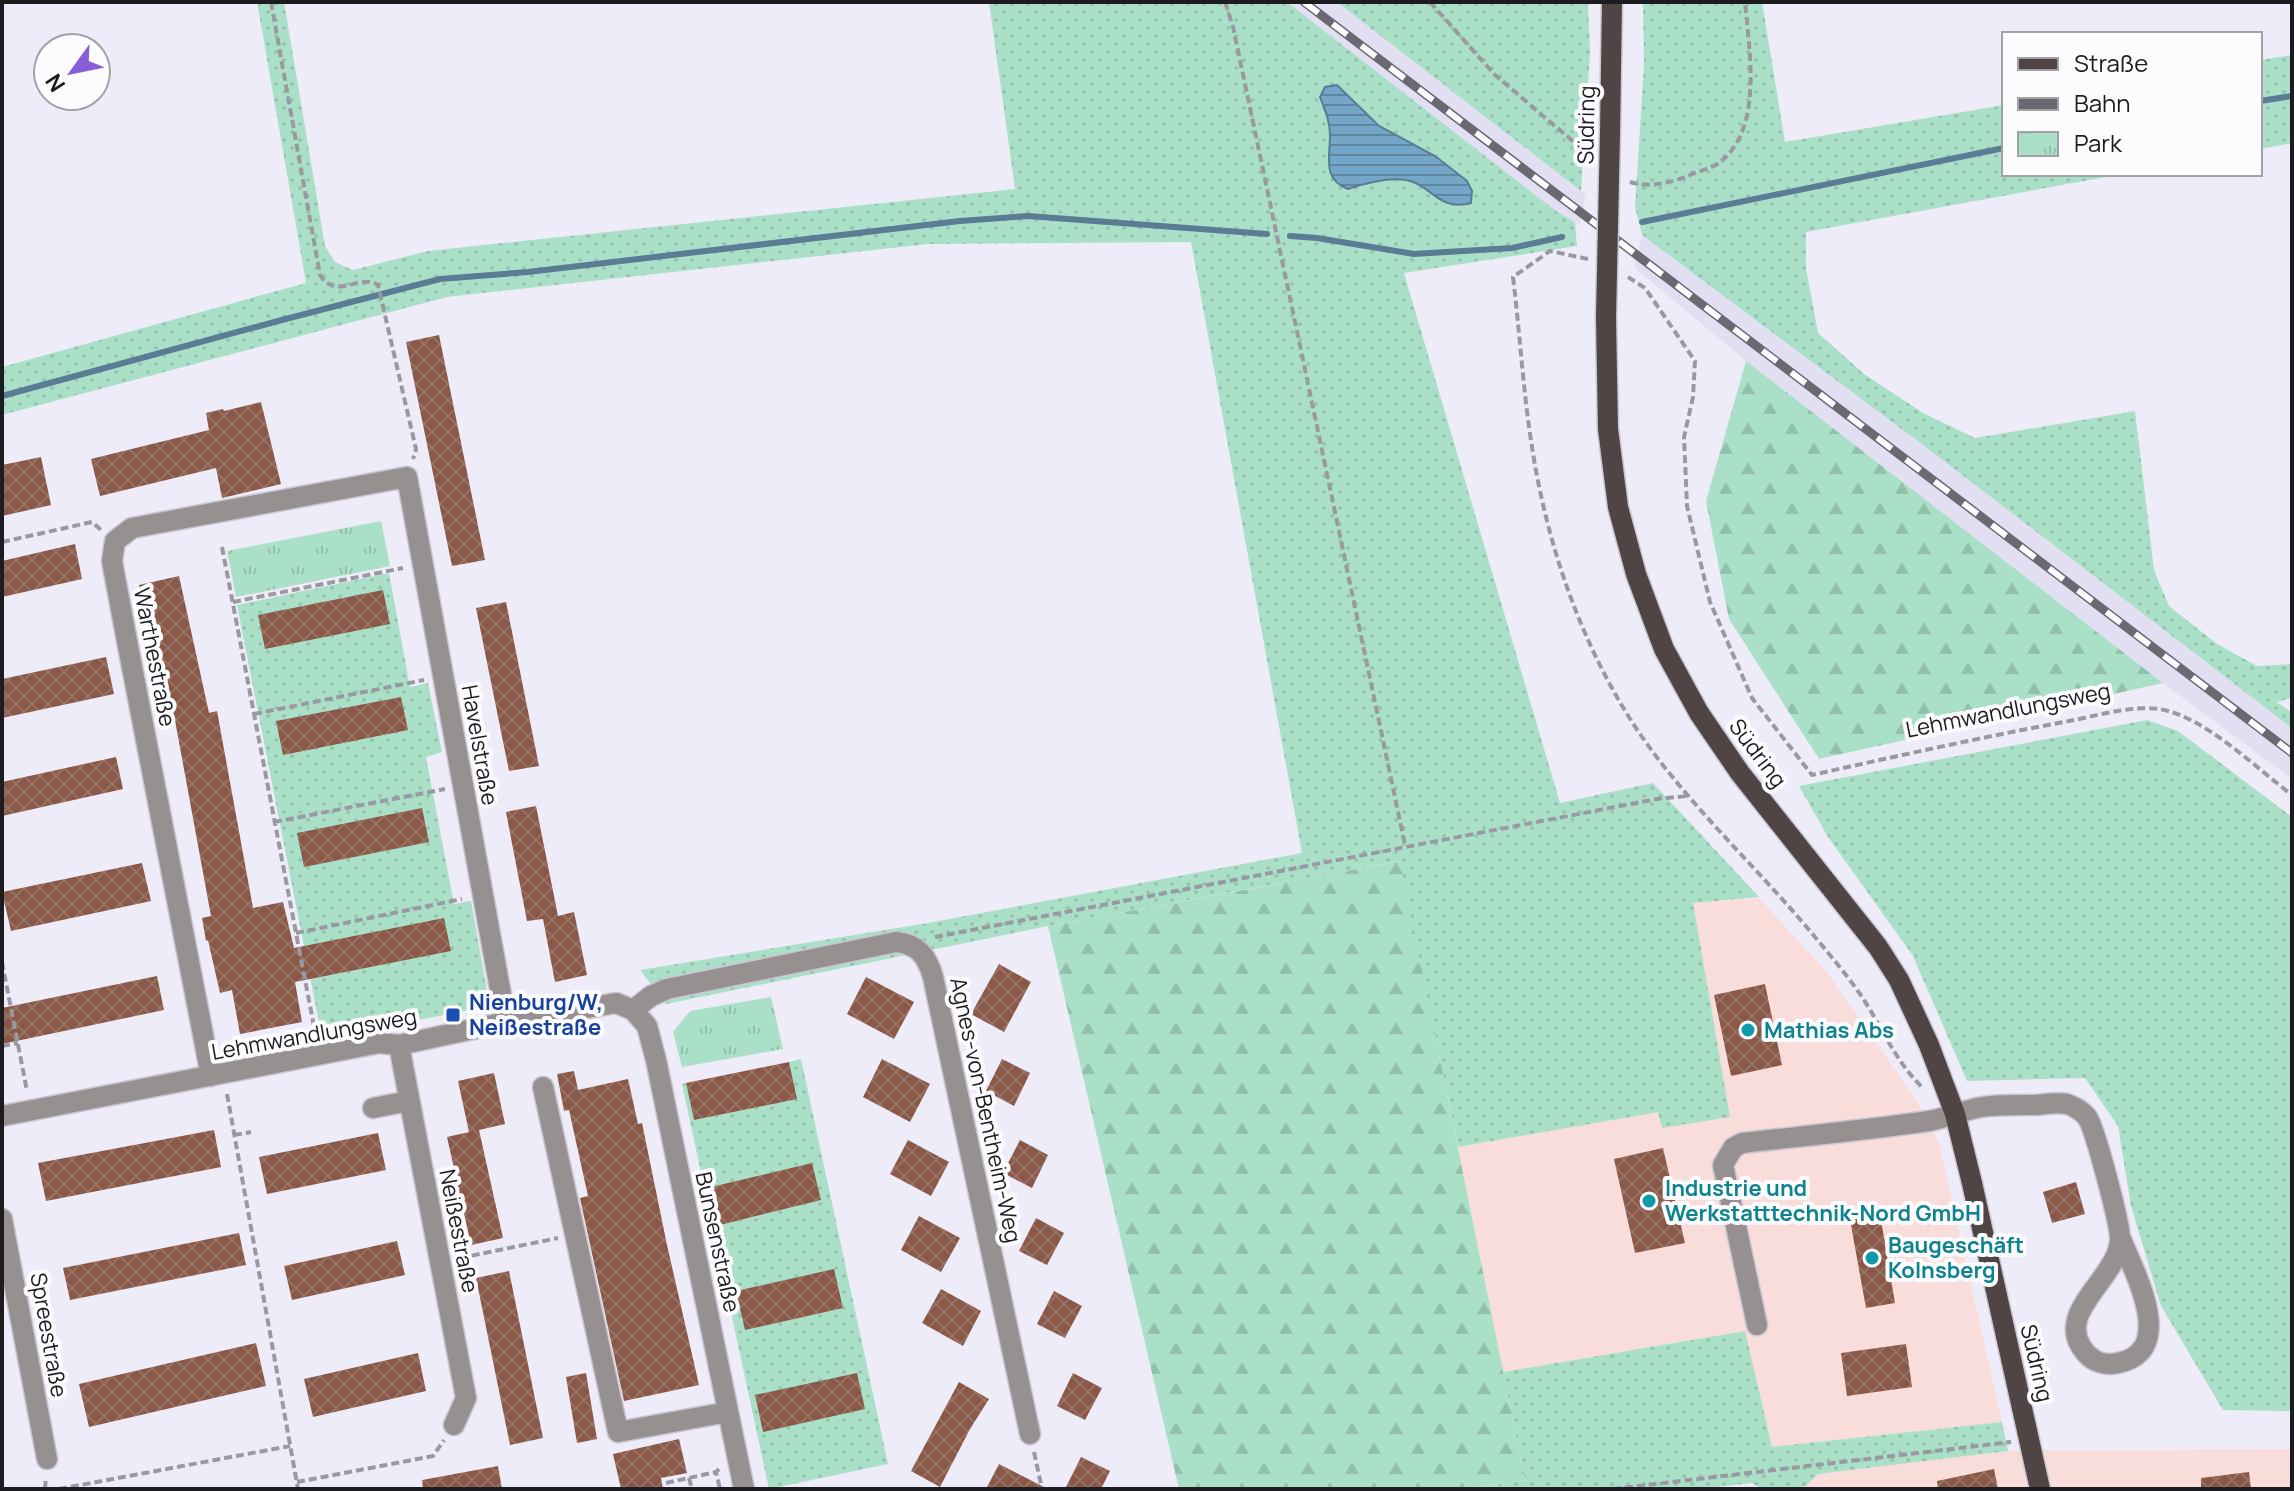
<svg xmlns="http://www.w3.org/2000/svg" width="2294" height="1491" viewBox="0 0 2294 1491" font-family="Manrope,sans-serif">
<defs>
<pattern id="grass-dots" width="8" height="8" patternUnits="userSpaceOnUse" patternTransform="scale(2)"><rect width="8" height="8" fill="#abe0c8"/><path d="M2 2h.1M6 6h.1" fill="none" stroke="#93c0ab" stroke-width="1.8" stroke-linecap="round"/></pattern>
<pattern id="forest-firs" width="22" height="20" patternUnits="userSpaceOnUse" patternTransform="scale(2)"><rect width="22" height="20" fill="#abe0c8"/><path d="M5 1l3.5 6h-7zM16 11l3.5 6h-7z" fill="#93c0ab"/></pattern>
<pattern id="park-tufts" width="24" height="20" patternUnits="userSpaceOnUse" patternTransform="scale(2)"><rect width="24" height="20" fill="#abe0c8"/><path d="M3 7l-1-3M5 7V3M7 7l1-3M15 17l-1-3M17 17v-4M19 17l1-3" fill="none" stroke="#93c0ab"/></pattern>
<pattern id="water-rules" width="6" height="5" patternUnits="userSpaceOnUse" patternTransform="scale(2)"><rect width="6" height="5" fill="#74a6c7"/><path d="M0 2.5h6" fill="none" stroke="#5e86a1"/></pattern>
<pattern id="building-cross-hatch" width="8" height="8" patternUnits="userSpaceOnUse" patternTransform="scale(2)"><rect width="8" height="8" fill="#8a5847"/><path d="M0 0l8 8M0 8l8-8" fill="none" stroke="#967164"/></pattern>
</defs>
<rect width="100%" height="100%" fill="#efecf9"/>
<!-- commercial -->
<path fill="#f8dddb" d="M1759,898l68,74 91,131 21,40 63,279 -230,25 -28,-116 -241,41 -45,-225 201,-36 3,16 31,-224z
M2292,1449v40h-508l22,-3 12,-12 190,-23z"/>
<!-- built -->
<path fill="#e3dff3" d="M1287,2h50l244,189 5,4 -6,30 -24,-14z
M1642,235l285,213 365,280v51l-129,-96 -417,-322 -112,-94z"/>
<!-- grass -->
<path fill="url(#grass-dots)" d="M257,2h27l41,244 10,16 18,8 75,-19 587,-62 -26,-187h298l269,209 19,11 2,24 -173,27 156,530 93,-20 106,114 -66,6 37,214 -68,11 -4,-16 -200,35 -59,-286 -351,65 -382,78 -26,-34 288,-47 374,-70 -111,-611 -263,2 -481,53 -445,118v-48l304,-84z
M1337,2h251l2,51 -9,138z
M1643,2h119l23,140 219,-37v69h118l-316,58v36l12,65 46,41 59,39 52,25 160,-27 19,159 15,36 48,38 40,22 35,-2v34l-15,4 15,11v15l-365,-280 -285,-213 -7,-28 9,-143z
M2292,55v88l-32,6v-89z
M389,573l21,114 18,-4 14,69 -16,5 28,147 17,-3 16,90 -1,6 -15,13 -149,28 -85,-433z
M2147,720l31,11 114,86v594l-69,-1 -62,-104 -30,-100 -13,-80 -33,-48 -118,3 -54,-125 -85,-119 -29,-51z
M801,1059l87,405 -119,25 -87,-405 4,-1 8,37 102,-21 -7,-37z
M1745,1331l27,116 230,-25 6,29 -190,23 -12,12 -22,3h-22l-10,-6 -51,6h-237l61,-9 -22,-108z"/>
<!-- forest -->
<path fill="url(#forest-firs)" d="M1746,361l417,322 -344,76 -90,-140 -23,-118z
M1400,861l125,619 -61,9h-285l-131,-563z"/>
<!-- park -->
<path fill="url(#park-tufts)" d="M381,521l9,45 -154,31 -9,-46z
M771,997l12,52 -101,18 -9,-35 17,-21z"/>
<!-- water -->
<path fill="url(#water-rules)" stroke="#5a7c95" stroke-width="2" d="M1337,85l42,41 56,30 32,25 5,10 -1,12c-33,9 -40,-19 -65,-23 -19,-3 -40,3 -58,9 -26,-10 -18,-31 -18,-54 0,-14 -5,-25 -10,-38l5,-10z"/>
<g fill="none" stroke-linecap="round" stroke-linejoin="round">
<!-- stream -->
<path stroke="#5a7c95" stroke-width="6" d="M2260,101l32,-5
M1642,222l362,-74
M1290,236l27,2 97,16 98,-6 50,-11
M2,396l276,-75 162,-42 88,-7 432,-51 68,-5 239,18"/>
</g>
<!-- building -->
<path fill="url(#building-cross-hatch)" d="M439,335l46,225 -33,6 -46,-224z
M261,402l20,82 -59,14 -6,-30 -116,28 -9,-37 118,-29 -3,-17 17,-4 1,2z
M41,457l10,48 -49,11v-51z
M75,544l7,35 -80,18v-36z
M179,576l30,137 8,-2 36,197 30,-6 11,46 150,-30 7,33 -156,31 7,40 -62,12 -8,-44 -12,3 -12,-53 -2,1 -4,-23 9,-2 -39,-212 -7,1 -26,-120z
M383,590l7,34 -125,25 -7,-34z
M506,602l33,164 -30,5 -33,-163z
M106,657l8,37 -112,24v-39z
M401,697l7,33 -125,25 -7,-34z
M116,757l7,32 -121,27v-34z
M536,806l22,110 16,-4 13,63 -32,7 -12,-63 -16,2 -21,-109z
M422,808l7,34 -125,25 -7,-34z
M142,863l9,38 -140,30 -9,-39z
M999,964l32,18 -27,50 -33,-18z
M157,976l7,34 -162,34v-36z
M866,977l48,25 -20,37 -47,-25z
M1765,984l17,81 -51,11 -17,-81z
M882,1059l48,25 -20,38 -47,-25z
M1002,1059l28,14 -16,33 -28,-15z
M789,1062l8,37 -103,21 -8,-37z
M574,1071l4,19 50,-11 10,45 4,-1 25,122 32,140 -75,16 -44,-203 8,-2 -19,-86 -5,1 -7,-37z
M494,1073l11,51 -26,6 24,108 -32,7 -24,-108 22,-5 -11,-51z
M214,1130l7,37 -175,34 -8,-38z
M378,1133l8,37 -119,24 -8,-37z
M908,1140l41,22 -18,34 -41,-22z
M1020,1140l28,15 -16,33 -29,-15z
M1663,1148l22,95 -50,10 -21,-94z
M812,1163l9,37 -101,25 -9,-38z
M2076,1182l9,32 -33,9 -9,-31z
M1879,1208l16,95 -29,5 -17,-94z
M919,1216l41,22 -19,34 -40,-22z
M1036,1218l28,15 -17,32 -28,-14z
M239,1233l7,32 -176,35 -7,-32z
M397,1241l8,34 -113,25 -8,-34z
M834,1269l9,39 -98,22 -9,-39z
M509,1271l34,167 -33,7 -34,-167z
M941,1289l40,22 -18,35 -41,-23z
M1054,1291l28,15 -17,32 -28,-14z
M256,1343l10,43 -177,41 -10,-43z
M1906,1344l6,43 -65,9 -6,-43z
M418,1353l8,38 -113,26 -9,-38z
M586,1373l11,66 -20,4 -11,-66z
M857,1373l8,36 -102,23 -8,-37z
M1073,1373l29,15 -17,32 -28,-14z
M959,1382l30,17 -19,30 -30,58 -29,-16z
M679,1439l8,34 -26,5 2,11h-42l-8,-35z
M1081,1457l29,14 -9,18h-36z
M999,1464l49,25h-62z
M498,1466l4,23h-79l-1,-9z
M1994,1469l4,20h-60l-1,-8z
M2249,1472l2,17h-50v-11z"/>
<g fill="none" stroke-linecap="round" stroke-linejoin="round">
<!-- minor casing -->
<g stroke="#c9c6d2" stroke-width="23">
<path id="minor" d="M633,1010l18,-14 16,-7 229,-47c22,2 31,14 37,35l97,457
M399,1045l67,353 -12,27
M211,1076l-85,-440 -14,-75 3,-20 17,-13 275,-51 99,545
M543,1087l75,345 110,-20
M373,1108l36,-7
M2,1116l377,-73 20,2 107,-23 110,-19 17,7 14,16 9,34 88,429
M2,1219l45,240
M1757,1325l-34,-160 10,-17 9,-5c62,-7 125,-13 187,-22 18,-3 35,-11 53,-14 18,-3 37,-2 55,-2 9,-1 21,-3 30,-1 7,2 16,8 20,13 8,11 34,110 33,123 -2,39 -68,73 -35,112 8,10 20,14 33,11 60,-12 16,-91 3,-124"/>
</g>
<!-- major casing -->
<g stroke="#c9c6d2" stroke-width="23">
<path id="major" d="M1610,133l2,-131
M1606,318l2,111 10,78 18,67 28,75 35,64 41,60 138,174 21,33 30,65 26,69 17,69 68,306"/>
</g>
<!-- path -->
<path stroke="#9a98a1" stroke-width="4" stroke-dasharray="8 4" stroke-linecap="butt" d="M271,2l49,273c16,26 40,-2 58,10l38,164 -3,10
M1225,2l8,25 172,818
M1430,2l64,72 95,81
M1630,182c19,6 41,1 60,-7 9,-4 22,-7 29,-12 45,-34 30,-113 26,-161
M1588,259l-38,-8 -37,26c7,57 10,114 19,170 15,99 51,203 108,287 51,74 118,134 175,203 15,18 31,37 45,57 22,32 35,68 64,95
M1628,277l17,11 50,73 -2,36 -9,40 3,69 23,96 42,96 60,77c85,-19 171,-38 257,-54 28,-5 61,-16 90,-12 45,7 97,59 133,86
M2,542l90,-20 9,8
M222,547l94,490
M233,602l170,-34
M254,714l170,-34
M274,822l171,-33
M296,933l166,-34
M935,937l722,-138 30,-3
M2,962l25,129
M2,1046l16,-3
M227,1094l71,395
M234,1135l17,-3
M460,1258l98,-20
M1034,1452l8,37
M719,1469l-3,3 4,17
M689,1478l3,11
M297,1482l136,-26 11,-16
M666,1483l50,-11
M45,1489l1,-12
M59,1489l231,-43
M1613,1489l398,-47"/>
<!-- minor -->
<use href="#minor" stroke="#979090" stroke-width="20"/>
<!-- major -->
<use href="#major" stroke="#504545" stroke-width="20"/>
<!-- rail casing -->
<g stroke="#6a6870" stroke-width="9">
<path id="rail" d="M1304,2l988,751"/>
</g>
<!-- rail -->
<use href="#rail" stroke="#fcfbfe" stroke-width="6" stroke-dasharray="18" stroke-linecap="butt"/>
<!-- major-bridge casing -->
<g stroke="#c9c6d2" stroke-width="23" stroke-linecap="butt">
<path id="major-bridge" d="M1606,318l4,-185"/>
</g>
<!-- major-bridge -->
<use href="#major-bridge" stroke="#504545" stroke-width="20"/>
</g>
<!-- markers -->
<rect fill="#1a4fb4" stroke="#fcfbfe" stroke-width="3" x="445" y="1007" width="16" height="16" rx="4"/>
<g fill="#0f9aa8" stroke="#fcfbfe" stroke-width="3">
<circle cx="1748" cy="1030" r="8"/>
<circle cx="1649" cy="1201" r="8"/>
<circle cx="1872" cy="1258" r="8"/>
</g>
<g text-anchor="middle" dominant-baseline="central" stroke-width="8" stroke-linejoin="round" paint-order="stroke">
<!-- street labels -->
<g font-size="22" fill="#1c1b1f" stroke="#fcfbfe">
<text transform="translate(1586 125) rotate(-89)">Südring</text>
<text transform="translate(155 657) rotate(79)">Warthestraße</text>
<text transform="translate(2008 710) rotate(-11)">Lehmwandlungsweg</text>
<text transform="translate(480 745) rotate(80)">Havelstraße</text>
<text transform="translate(1758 753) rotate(53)">Südring</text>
<text transform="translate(314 1034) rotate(-10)">Lehmwandlungsweg</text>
<text transform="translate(986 1110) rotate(78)">Agnes-von-Bentheim-Weg</text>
<text transform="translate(459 1231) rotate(79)">Neißestraße</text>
<text transform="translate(718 1242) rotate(78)">Bunsenstraße</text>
<text transform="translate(49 1335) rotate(80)">Spreestraße</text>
<text transform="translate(2037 1363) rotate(77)">Südring</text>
</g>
<!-- transit labels -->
<g font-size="22" font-weight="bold" fill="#164399" stroke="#fcfbfe" text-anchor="start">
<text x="469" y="1002">Nienburg/W,<tspan x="469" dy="25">Neißestraße</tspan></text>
</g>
<!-- culture labels -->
<g font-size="22" font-weight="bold" fill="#0d838f" stroke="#fcfbfe" text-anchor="start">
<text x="1764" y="1030">Mathias Abs</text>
<text x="1665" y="1188">Industrie und<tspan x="1665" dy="25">Werkstatttechnik-Nord GmbH</tspan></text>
<text x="1888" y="1245">Baugeschäft<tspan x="1888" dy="25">Kolnsberg</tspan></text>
</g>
</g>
<!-- border -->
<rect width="2294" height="1491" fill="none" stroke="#1c1b1f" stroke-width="8"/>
<!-- legend -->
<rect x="2002" y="32" width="260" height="144" fill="#fcfbfe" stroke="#a2a1a5" stroke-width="2"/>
<rect x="2018" y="58" width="40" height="12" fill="#504545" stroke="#a2a1a5" stroke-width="2"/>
<text x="2074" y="72" font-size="24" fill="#1c1b1f">Straße</text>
<rect x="2018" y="98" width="40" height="12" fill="#6a6870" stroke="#a2a1a5" stroke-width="2"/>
<text x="2074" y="112" font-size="24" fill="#1c1b1f">Bahn</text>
<rect x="2018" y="132" width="40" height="24" fill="url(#park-tufts)" stroke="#a2a1a5" stroke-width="2"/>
<text x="2074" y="152" font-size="24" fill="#1c1b1f">Park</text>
<!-- north arrow -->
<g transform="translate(72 72) rotate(237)"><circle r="38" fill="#fcfbfe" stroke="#a2a1a5" stroke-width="2"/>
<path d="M0-6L14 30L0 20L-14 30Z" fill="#885ed9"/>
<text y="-12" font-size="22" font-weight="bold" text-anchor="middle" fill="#1c1b1f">N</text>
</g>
</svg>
